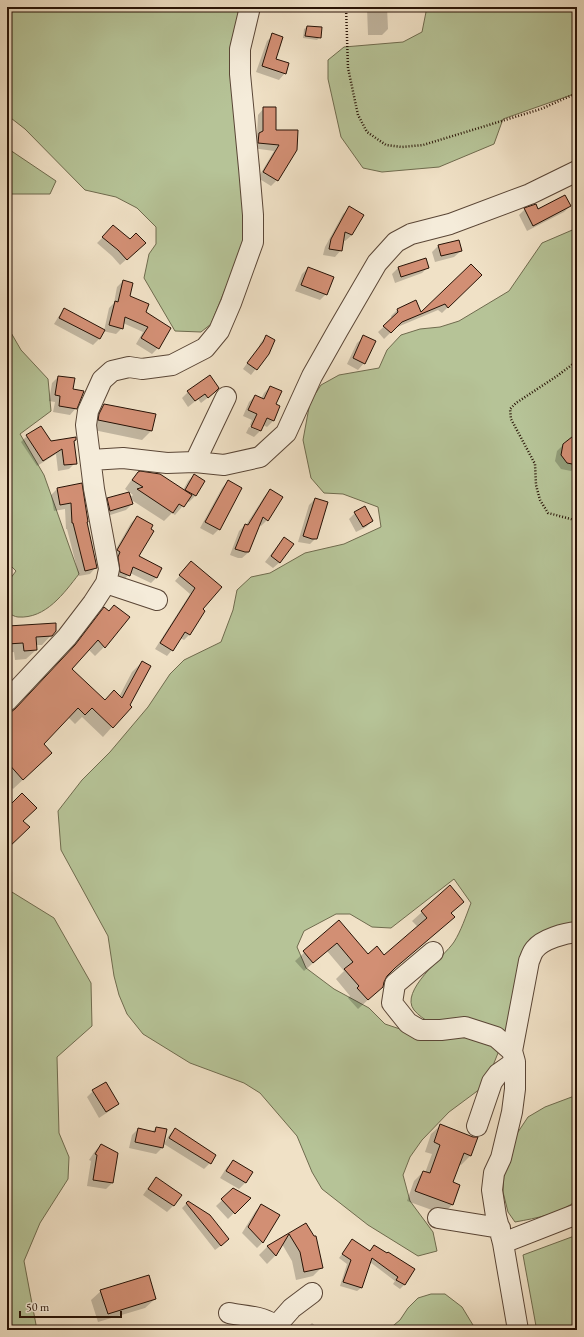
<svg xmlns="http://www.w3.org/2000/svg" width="584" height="1337" viewBox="0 0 584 1337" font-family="'EB Garamond',serif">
<rect width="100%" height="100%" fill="#f0e1c6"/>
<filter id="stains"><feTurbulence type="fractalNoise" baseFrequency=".005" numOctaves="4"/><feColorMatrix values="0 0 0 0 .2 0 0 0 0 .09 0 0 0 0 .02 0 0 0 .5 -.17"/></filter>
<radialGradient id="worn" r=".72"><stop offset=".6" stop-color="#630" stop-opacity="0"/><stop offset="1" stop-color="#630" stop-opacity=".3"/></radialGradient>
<!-- green -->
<path fill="#b6c397" stroke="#6f6b4e" d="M7,7h236l-5,38 21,121 -13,72 -35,86 -10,8 -26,-1 -31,-53 5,-24 7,-10v-17l-19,-19 -21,-11 -31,-7 -60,-61 -18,-14z
M427,7h150v86l-74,26 -9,25 -55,23 -57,5 -19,-4 -22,-31 -13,-58v-19l16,-13 59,-5 19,-10z
M7,148l49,33 -6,13h-40l-3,5z
M577,228v699l-34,10 -35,102 -77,-16c-6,-3 -13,-8 -17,-13 -15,-19 30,-53 40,-68 7,-11 12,-26 17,-39l-17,-24 -63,49 -19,-1 -22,-13h-14l-32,17 -7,16 9,21 28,21 35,19 16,16 36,12 45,-3 34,15 -10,25 -10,16 -31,23 -27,28 -12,17 -7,18 7,26 23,31 4,19 -19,5 -50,-31 -46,-36 -10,-17 -15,-36 -37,-43 -16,-10 -54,-20 -47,-29 -16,-20 -8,-19 -5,-19 -6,-40 -47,-86 -3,-39 24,-31 28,-28 38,-45 22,-33 14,-14 37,-18 12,-32 4,-20 14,-13 19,-4 35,-20 39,-9 37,-17 -3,-20 -35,-13 -19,-1 -13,-15 -8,-38 7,-38 11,-17 18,-10 40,-7 8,-18 14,-15 19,-6 20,-2 19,-6 50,-30 33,-48z
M7,303l3,28 11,19 27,29 3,32 -31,23 24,41 35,99c-15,19 -33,45 -61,43 -3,0 -8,-3 -11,-5v-29l9,-12 -9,-9z
M7,889l47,29 37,65 1,43 -35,31 2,76 10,24 -1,22 -28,44 -16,38 13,69h-30z
M577,1095v105c-17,14 -40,18 -62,22l-7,-10 -5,-20 1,-19 12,-38 12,-18 17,-10z
M577,1235v95h-42v-4h1l-13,-71z
M431,1294h14l17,13 14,23h-88l12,-10 8,-12 10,-10z"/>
<!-- shadow -->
<path fill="#0003" d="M367,7h20l1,22 -6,6h-14z
M307,27l13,10 -3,3 -14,-2 1,-9z
M273,35l2,25 10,13 -6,7 -23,-8 11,-31z
M264,108l11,23h22l-20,49 -6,6 -13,-8 16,-27 -22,-3 1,-8 4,-4 1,-21z
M570,206l-6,6 -37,19 -8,-16 6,-6 13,1z
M349,208l13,7 -10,20 -7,6 -2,-1 -2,10 -6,7 -12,-2 2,-8 18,-33z
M107,233l31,16 -18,16 -8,-9 -15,-13z
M458,241l3,10 -7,6 -19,5 -3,-10 6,-6z
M425,259l3,8 -6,6 -27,10 -3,-9 6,-6z
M308,268l18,26 -6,6 -25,-9 7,-17z
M480,275l-38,38 -4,-3 -43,18 -11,11 -6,-7 14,-13 -1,-3 6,-6 24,4z
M123,281l6,15 16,17 25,15 -12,20 -6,6 -16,-10 7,-12 -20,-9 -1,5 -6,6 -13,-3 -4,8 -6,6 -39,-21 5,-8 6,-6 39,21 5,-23 5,-5 3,-16z
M266,337l2,16 -17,22 -8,-6 15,-21 3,-6z
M364,337v26l-6,7 -11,-6 10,-21z
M58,377l14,13 4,18 -6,7 -17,-3 2,-10 -6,-1 3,-18z
M270,387l5,18 4,1 -6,15 -6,6 -4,-2 -3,6 -6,6 -8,-4 3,-6 10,4v-2l-9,-4 2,-5 -9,-4 6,-14 6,-6 6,3 3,-6z
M188,392h27l-14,11 -3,-4 -10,8 -6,-9z
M104,405l47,26 -9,9 -53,-11 6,-15z
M27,436l23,6h23l2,21 -6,6 -11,2 -2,-17 -19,12 -16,-24z
M577,439v27l-6,5 -10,-2 -6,-8 2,-10 6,-6z
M138,473l45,17 5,-9 6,-6 10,6 -9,15 -6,6 -2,-1 -12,14 -3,-2 -8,8 -34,-22 2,5 -6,6 -22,7 -2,-12 6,-6 22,-2 3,-2 -8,-6 5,-7z
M228,481l-9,48 -6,6 -13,-7 22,-40z
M81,484l6,38 -1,1 10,44 -6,7 -11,2 -12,-47h-1l-1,-20 -11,2 -3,-16 6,-6z
M270,490l-3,30 -6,6 -2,-1 -10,27 -7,6h-4l-8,-3 9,-24 6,-6h1l18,-28z
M315,499l1,39 -6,6 -12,-2 11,-37z
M355,513l17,8 -6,6 -10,5 -7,-13z
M137,517l1,40 23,11 -5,10 -5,5 -21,-10 -7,8 -8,-3 -3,-22 19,-33z
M284,539l-4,23 -7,6 -8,-6 13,-17z
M191,563l11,47 2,1 -15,24 -5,5 -4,-2 -8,12 -5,6 -12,-7 35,-55 -15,-13z
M104,608v39l-9,9 -6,-6 -18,19 34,32 14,-4 13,-25 10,-10 -30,65 -9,10 -21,-20 -7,7 -7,-7 -25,27 -2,19 -28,26 -6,-7v-69h4l3,-2 52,-55 28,-38z
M9,627l46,4 -13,14h-6v5l-10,9 -11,1 -1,-8 -7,1v-24z
M450,887v26l-6,13 -58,50 -4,11 -24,22 -10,-11 2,-2 -14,-17 8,-8 -17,-20 -23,20 -9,-10 44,-40 29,34 16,1 34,-29 -6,-6z
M93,1091l24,13 -6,6 -12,8 -12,-21z
M441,1125l29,31 -9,9 -2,-1 -7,19 7,2 -7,20 -9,9 -36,-13 7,-20 9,-9 2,1 7,-19 -7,-2 6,-18z
M156,1128l10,2 -4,18 -6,6 -27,-6 3,-13 6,-6 14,3z
M175,1129l35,34 -6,6 -40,-25 5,-9z
M101,1145l16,9 -5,29 -6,6 -19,-3 4,-25 -2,-1 6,-9z
M233,1161l19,12 -7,10 -6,6 -19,-11 7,-11z
M156,1179l17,27 -6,6 -24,-17 7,-10z
M234,1189l15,9 -21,21 -12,-13z
M188,1202l35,42 -8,6 -33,-42z
M261,1205l2,37 -6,6 -15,-15 13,-21z
M306,1224l15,44 -8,8 -17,4 -4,-19 -10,-17 -7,12 -8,8 -8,-9 8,-8z
M352,1241l17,11 5,-6 40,23 -10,16 -4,4 -7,-5 2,-3 -25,-19 -9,26 -4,3 -17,-5 7,-22 -8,-6z
M101,1291l54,8 -10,9 -47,14 -7,-22z
M312,1323l8,7h-15z"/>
<!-- building -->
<path fill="#d28f74" stroke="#281306" d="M307,26l15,1 -1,11 -16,-2z
M272,33l11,4 -7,22 13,4 -3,11 -24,-8z
M263,107h13v23h22l-1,20 -19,31 -15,-9 16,-27 -21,-2 1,-10 4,-2z
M565,195l6,11 -38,20 -9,-18 12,-4 2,5z
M349,206l15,9 -12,20 -7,-3 -3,19 -13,-2 2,-10z
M113,225l17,14 6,-6 10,10 -19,17 -9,-10 -16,-13z
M459,240l3,11 -21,5 -3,-11z
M426,258l3,10 -28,9 -3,-10z
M471,264l11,11 -34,33 -3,-4 -43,18 -11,11 -8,-7 15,-14 -1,-3 19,-9 5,12z
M308,267l26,10 -7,18 -26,-10z
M123,280l10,3 -3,13 19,8 -3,8 25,16 -12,21 -18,-11 7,-11 -23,-10 -2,12 -14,-4 6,-24 3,1z
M64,308l41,22 -5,9 -41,-21z
M266,335l9,5 -6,14 -12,16 -10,-7 16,-21z
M363,335l13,6 -11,23 -12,-6z
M210,375l9,13 -4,4 -7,6 -3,-4 -10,7 -8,-10z
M58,376l17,2 -2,11 11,2 -7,18 -18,-3 1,-10 -5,-1z
M270,386l12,5 -6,13 4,2 -6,15 -7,-3 -6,13 -10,-4 6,-13 -9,-4 7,-15 9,4z
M104,404l52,10 -4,17 -54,-11 1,-6z
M41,426l10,15 25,-4v3l-2,1 3,23 -13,1 -2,-16 -19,12 -17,-26z
M577,433v32l-10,-2 -6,-8 2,-11z
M140,471l20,3 32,21 -8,12 -5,-3 -6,9 -36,-24 6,-2 -11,-7 6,-8z
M194,474l11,7 -9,15 -11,-6z
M228,480l14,8 -22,42 -15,-8z
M82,483l6,39h-1l10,46 -12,3 -12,-48h-1l-1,-20 -11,2 -3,-17z
M270,489l13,8 -15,24 -5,-4 -14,35h-4l-10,-3 10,-25 3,1z
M129,492l4,12 -23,7 -3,-13z
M315,498l13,4 -11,37h-5l-9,-3z
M365,506l8,15 -10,6 -9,-15z
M137,516l16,9 -2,4 3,2 -15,25 23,12 -5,10 -24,-11 -3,9 -10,-4 -2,-15 2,-5 -3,-2z
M284,537l10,7 -14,19 -9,-7z
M191,561l31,26 -19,22 2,2 -15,24 -5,-3 -12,19 -13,-8 35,-55 -16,-13z
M114,605l16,12 -25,31 -7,-8 -26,29 33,31 9,-10 8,8 20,-37 9,5 -21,39 2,2 -19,21 -21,-20 -7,7 -7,-7 -34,36 8,9 -29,27 -16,-18v-50h4l4,-3 60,-64 29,-38 5,4z
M56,623v8l-4,5 -16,1 1,13 -13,1 -1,-8 -16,1v-14h2l-1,-4z
M22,793l15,15 -14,13 7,6 -23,22v-41z
M450,885l14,17 -13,11 4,4 -60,51 -8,8 -3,6 -1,5 -15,13 -11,-12 2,-2 -15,-17 9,-7 -16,-19 -24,20 -10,-12 36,-31 29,34 9,-8 7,9 43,-37 -6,-7z
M106,1082l13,22 -13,8 -14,-22z
M440,1124l33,13h5l-7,19 -7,-3 -11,29 7,3 -7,20 -38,-14 8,-20 7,2 10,-28 -6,-3z
M156,1127l11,2 -4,19 -28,-6 3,-14 17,4z
M175,1128l41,27 -5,9 -42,-26z
M101,1144l17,9 -5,30 -20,-3 4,-25 -2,-1z
M233,1160l20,12 -7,11 -20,-12z
M156,1177l26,18 -8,11 -26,-17z
M233,1188l18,10 -16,16 -14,-15z
M188,1201l22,14 19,24 -8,7 -35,-43z
M261,1204l19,11 -17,28 -15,-16z
M306,1223l8,13h2l7,32 -19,4 -4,-20 -11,-18 -13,22 -9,-10z
M352,1239l18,12 4,-6 13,8 1,-1 27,17 -10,16 -9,-5 2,-3 -26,-19 -10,30 -19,-6 8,-22 -9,-6z
M149,1275l7,24 -48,15 -8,-24z"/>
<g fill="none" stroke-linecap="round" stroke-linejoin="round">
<!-- minor casing -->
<g stroke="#5a4636" stroke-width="22">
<path id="minor" d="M91,460l32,-2 44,5 28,-1 29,3 36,-8 26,-24 26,-57 26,-46 39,-67 19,-21 15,-8 39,-10 80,-30 47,-23
M195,462l31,-65
M106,583l51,17
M7,701l60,-64 26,-34 13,-20 3,-14 -15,-80 -8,-64 2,-14 14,-31 10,-9 17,-4 13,2 30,-4 33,-17 14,-17 12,-28 22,-61v-27l-4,-47 -9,-94v-25l10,-42
M433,952l-38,32 -3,19 16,20 12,7h21l24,-3 31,10 16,14 3,11v27l-3,23 -11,46 -7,15 -2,17 4,26 7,27
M512,1051l17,-90c2,-4 3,-9 6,-12 8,-10 30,-16 42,-17
M477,1126l15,-44 6,-8 17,-12
M438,1218l62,10
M229,1313c13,3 43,3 48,17
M276,1326l16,-18 20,-15
M518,1330l-15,-87 74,-29"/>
</g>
<!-- path -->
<path stroke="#281306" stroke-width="2.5" stroke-dasharray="1 2" stroke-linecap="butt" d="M346,7l2,61 10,47 9,17 19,13 16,2 21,-2 118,-36 36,-16
M577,361l-20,15 -41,27 -6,6 1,10 24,45 1,21 4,15 8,13 23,6 6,1"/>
<!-- minor -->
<use href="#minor" stroke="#f5ecda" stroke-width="20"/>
</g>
<!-- margin -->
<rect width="584" height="1337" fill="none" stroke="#f0e1c6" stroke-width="24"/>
<rect x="8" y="8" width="568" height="1321" fill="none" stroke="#281306" stroke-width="2"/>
<rect x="12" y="12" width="560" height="1313" fill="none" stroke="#281306"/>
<!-- scale -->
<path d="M20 1311v6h101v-6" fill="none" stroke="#281306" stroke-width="2"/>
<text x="26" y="1311" font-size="12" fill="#281306" stroke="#f5ecda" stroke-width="3" paint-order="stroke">50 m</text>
<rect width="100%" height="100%" filter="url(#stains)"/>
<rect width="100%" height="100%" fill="url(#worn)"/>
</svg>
